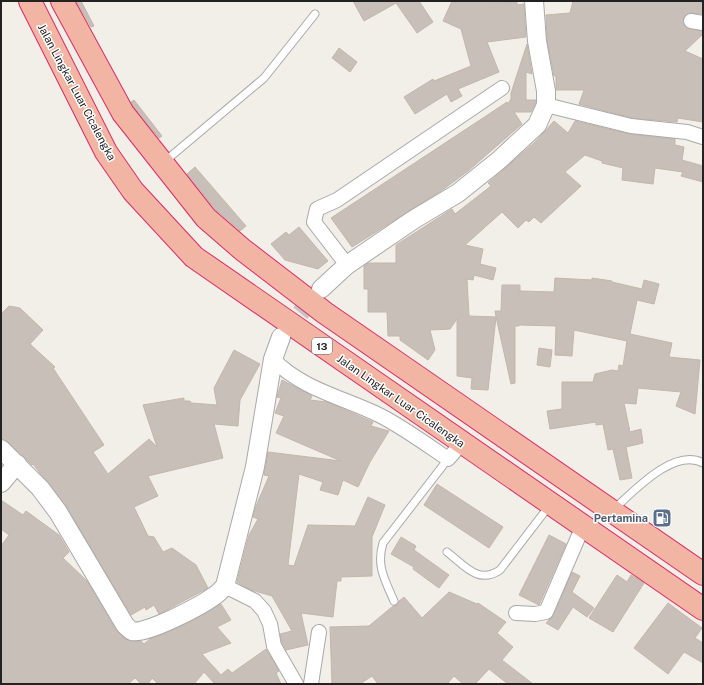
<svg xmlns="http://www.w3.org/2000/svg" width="704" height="685" viewBox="0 0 704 685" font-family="'Public Sans',sans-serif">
<rect width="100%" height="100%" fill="#f2efe9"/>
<!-- building -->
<path fill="#c7bfb8" stroke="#c4b6ab" d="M76,1h5l13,25 -3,1z
M353,1h66l14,21 -16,11 -21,-30 -32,18z
M452,1l65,1v3l7,-1 2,33 -39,5 12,30 -41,17 4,7 -11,6 -4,-8 -32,20 -11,-17 29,-18 1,2 37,-15 -10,-37 -18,-8z
M573,1h130v13l-15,-1 -5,7 3,8 17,3v3l-18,17 18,8v63l-25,-4 -1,4 -45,-4 -53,-14 5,-14h-28v-14h-2l-7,-36 -1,-25 24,-2z
M527,44l5,30 -6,-2v28h10v3l-5,9h-17l8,12 -54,47 -27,20 -89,56 -21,-29 155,-102 21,-14 1,2 3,-5v-6z
M339,48l18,14 -7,10 -18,-14z
M134,100l28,36 -3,2 -26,-32 -2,-4z
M554,121l14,12 7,-12 54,13 46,5v6l9,2 -2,13 21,6v16l-22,-6 2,-4 -28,-4 -2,16 -31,-4 1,-12 -21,-5v-2l-17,-6 -20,17 16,14 -40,37 -7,-6 -5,5 -3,-2 -8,8 -16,-16 -37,33 18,4 -3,15 16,4 -3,12 -19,-5 -1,5 -6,-1 2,37 27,1 -1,-6h6l1,-26h18v6l34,1 1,-14 37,2v-2l20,3v1l30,7 2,-9 15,4 -5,20 -17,-4 -7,34 42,9 -3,14 31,3 -5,54 -19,-8 5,-14 -43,-4 -2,16 -12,-1 6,29 11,-3 2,14 -17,4 6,31 -12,2 -7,-31 -5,1 -5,-26 -7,1v-3l-46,7 -3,-18 15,-2v-27h31l2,-8 17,-4 6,1 1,-6 4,1 4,-25 -53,-11 -2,26 -17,-1 1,-29 -37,-1v1h-4v57l-4,1 -15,-67 -8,73 -17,-1 1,-11 -15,-2v-57l-7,10 -20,1 5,20 -7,10 -28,-20v-4h-12l-1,-24h-19v-23h-4v-23l4,-3h28v-18l56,-36 3,5 36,-28 -3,-3 47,-41z
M195,167l51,59 -6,5 -24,-21 -29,-36z
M299,227l29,34 -10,8 -33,-9 -14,-16 15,-12 3,3z
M9,306l11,2 23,22 -13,14 25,23 -2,1 51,77 -11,7 15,22 41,-35 8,8 -14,-42 41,-7v3h6l1,2 26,2 -3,-17 20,-38 26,14 -20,36 -2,26 -24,-2 9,34 -75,18 10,20 -24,11 14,29 6,1 9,15 9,-4 24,17 12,23 -49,26 -5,-9 -8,5 -1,-3 -14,8 -65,-109 -33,-42 -1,1 -24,-23 -7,-3v-125z
M539,348l13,2 -2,17 -13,-2z
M282,380l30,16 -2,4 17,2 46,20 -2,4 18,5 -19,31 -12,25 -15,-7 -5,15 -18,-5 3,-8 -24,-8 -11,91 6,1 14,-41 47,1 13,-29 17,8 -13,32v39l-31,1v4h-4l-4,36 -32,-4 7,32 -22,5 -4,-7 -2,-9 12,-3 -20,-35 -21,-6 -14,-8 12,-47 9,-16 -5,-2 3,-11 13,-30 -5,-1 4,-23 73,9 -65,-28 8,-17 -9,-3 6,-15 -4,-1z
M437,484l66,43 -14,21 -65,-43z
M1,500l22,15 3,-4 33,24 10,17 -6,6 24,23 29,49 9,9 7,2h9l3,3 6,-5 28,-11 43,-24 10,16 -14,7 14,16 -29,11 19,21 7,-6 4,4 34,-24 13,22 -3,2 5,11h-68l1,-1 -10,-11 -10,12h-36l-6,-6 -4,6h-7l-6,-6 -7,6h-127v-138l8,-11 -8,-6z
M549,535l17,9 -27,61 -20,-10z
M401,537l15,9 -2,4 35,25 -10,13 -26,-19 1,-2 -23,-13z
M572,572l8,4 -8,16 22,16 -7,9 -14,-10 -15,23 -12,-7 8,-8z
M617,575l10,7 4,-7 13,8 -31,49 -24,-14z
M449,592l28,12 1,-1 28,19 -9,11 16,14 -11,13 31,24h-25l-19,-15 -14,15h-12l-9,-8 -7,8h-69l-6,-8 -12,8h-28l-2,-57 39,-1 35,-29 18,21z
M668,603l34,25 -7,10 8,5v20l-19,-11 -16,22 -34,-26z"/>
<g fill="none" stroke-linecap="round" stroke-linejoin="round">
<!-- tertiary-tunnel -->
<path stroke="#c8c6c1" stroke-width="18" stroke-dasharray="18 9" stroke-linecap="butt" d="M283,334l36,-43"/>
<!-- service casing -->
<g stroke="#a9a9a9" stroke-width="9">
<path id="service" d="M164,162l100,-84 51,-64
M614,509c19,-17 60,-62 89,-46
M447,552c17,13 31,33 53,18l49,-64
M394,601c-9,-21 -18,-35 -11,-58l65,-84"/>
</g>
<!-- minor casing -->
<g stroke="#a9a9a9" stroke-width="16">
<path id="minor" d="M691,21l12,2
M546,105l85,21 56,6 16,5
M347,265l-33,-43 3,-13 20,-9 165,-112
M273,359c28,30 72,39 108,57 23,12 45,28 67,43l14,-16
M225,586l30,15 9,10 6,13 4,22 22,38
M516,613l19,1 11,-2 37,-86
M311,684l8,-52"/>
</g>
<!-- tertiary casing -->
<g stroke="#a9a9a9" stroke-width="20">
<path id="tertiary" d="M321,289l26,-24 66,-45 45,-27 40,-32 39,-36 9,-20v-14l-9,-50 -3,-40
M1,449l39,39 18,24 67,113c2,2 5,5 7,6 14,4 70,-26 82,-35 4,-2 8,-7 11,-10l30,-119 18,-108 8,-22
M1,483l16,-19"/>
</g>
<!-- trunk casing -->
<g stroke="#dc2a67" stroke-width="24">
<path id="trunk" d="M30,1l76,151 27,39 61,66 509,352
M62,1l61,112 83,105 37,32 82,63 378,261"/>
</g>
<!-- service -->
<use href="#service" stroke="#fff" stroke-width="7"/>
<!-- minor -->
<use href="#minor" stroke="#fff" stroke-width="14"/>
<!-- tertiary -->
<use href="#tertiary" stroke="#fff" stroke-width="18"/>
<!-- trunk -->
<use href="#trunk" stroke="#f2b4a3" stroke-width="22"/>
</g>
<!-- icons -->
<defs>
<g id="fuel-square" transform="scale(1)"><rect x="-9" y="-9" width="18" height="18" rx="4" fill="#5c6f8a" stroke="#fff"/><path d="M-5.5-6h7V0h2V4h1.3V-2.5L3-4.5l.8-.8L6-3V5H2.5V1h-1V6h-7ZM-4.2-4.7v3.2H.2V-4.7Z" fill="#fff"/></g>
</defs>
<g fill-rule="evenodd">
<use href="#fuel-square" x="662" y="518"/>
</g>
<g text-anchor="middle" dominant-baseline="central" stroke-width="3" stroke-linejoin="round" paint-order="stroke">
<!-- shield labels -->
<rect fill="#fff" stroke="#646464" stroke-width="1" x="312" y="338" width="20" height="16" rx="3"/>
<g font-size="10" font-weight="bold" fill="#222">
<text x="322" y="346">13</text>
</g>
<!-- street labels -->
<g font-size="11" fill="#222" stroke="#fff">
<text transform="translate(77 92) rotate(62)">Jalan Lingkar Luar Cicalengka</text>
<text transform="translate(401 401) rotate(35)">Jalan Lingkar Luar Cicalengka</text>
</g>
<!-- service labels -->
<g font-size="11" font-weight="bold" fill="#4e5e75" stroke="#fff" text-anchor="end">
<text x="648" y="518">Pertamina</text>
</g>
</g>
<!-- border -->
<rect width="704" height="685" fill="none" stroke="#222222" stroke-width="4"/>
</svg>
